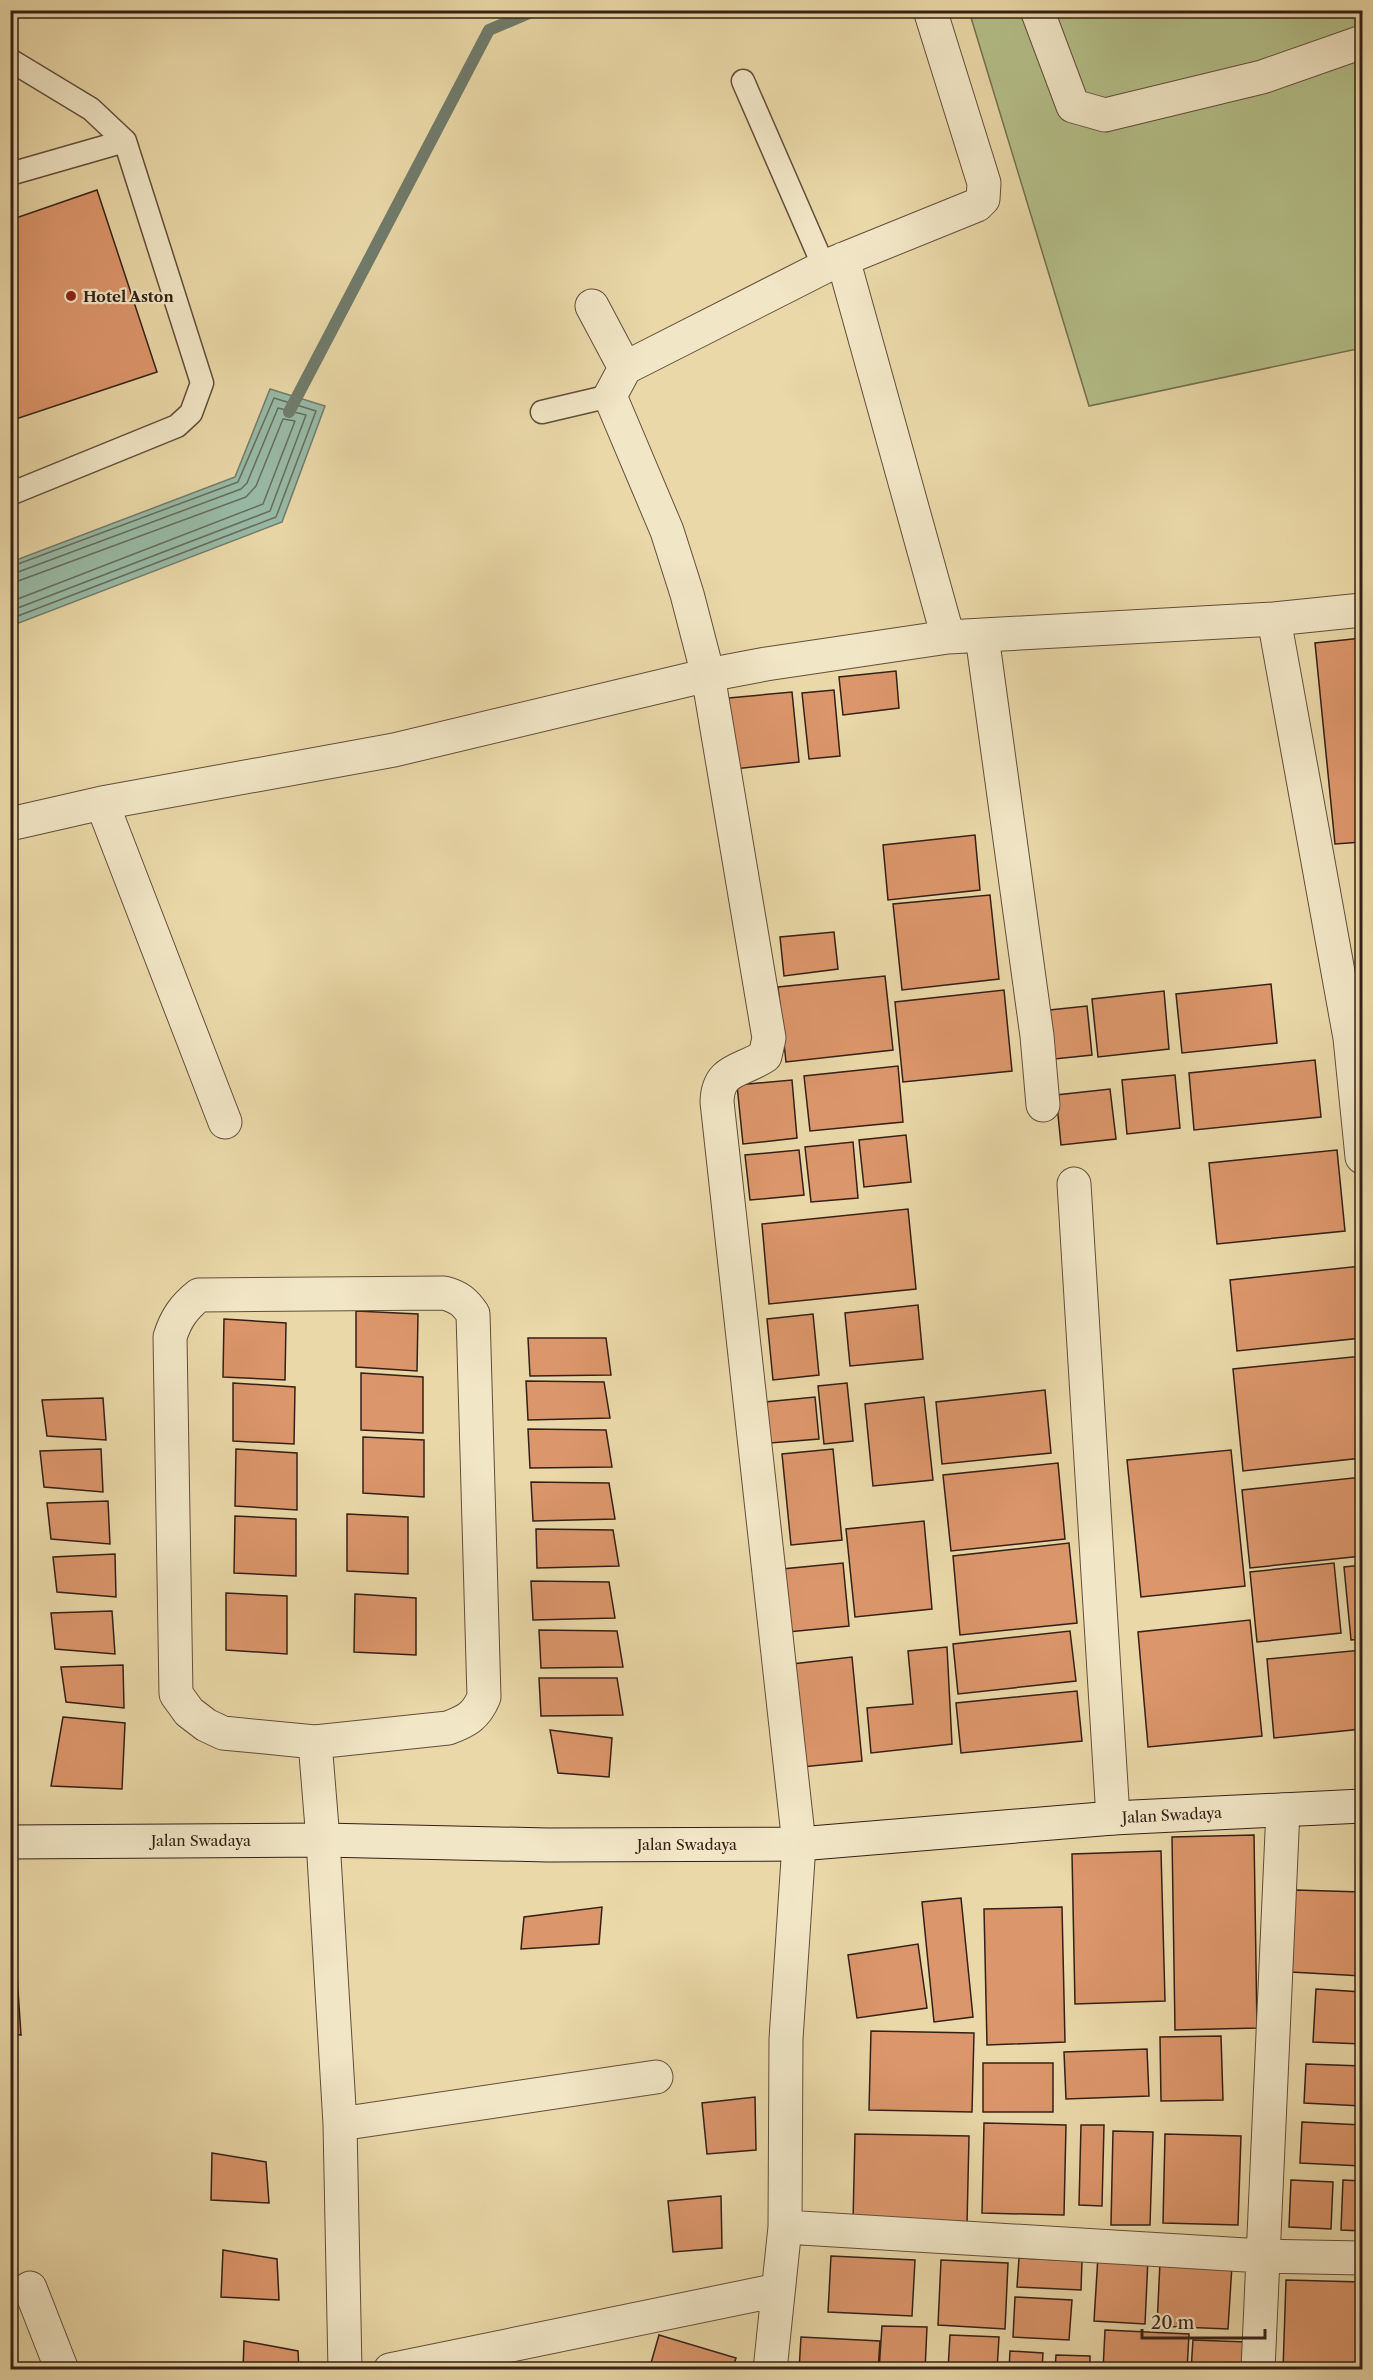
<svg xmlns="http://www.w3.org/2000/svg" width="1373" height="2380" viewBox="0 0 1373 2380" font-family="'Libre Caslon Text',serif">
<rect width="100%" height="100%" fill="#ead8a8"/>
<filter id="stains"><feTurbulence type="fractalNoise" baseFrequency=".00333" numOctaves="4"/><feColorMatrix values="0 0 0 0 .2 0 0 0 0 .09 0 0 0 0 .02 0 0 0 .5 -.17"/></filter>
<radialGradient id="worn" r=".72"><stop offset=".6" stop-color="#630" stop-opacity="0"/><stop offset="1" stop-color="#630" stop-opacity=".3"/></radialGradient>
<!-- green -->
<path fill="#b4bf89" stroke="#747050" stroke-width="1.5" d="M969,11h393v337l-273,58z"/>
<!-- water -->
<path fill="#98baa6" stroke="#707c6c" stroke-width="1.5" d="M270,389l55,17 -43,116 -271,104v-64l224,-85z"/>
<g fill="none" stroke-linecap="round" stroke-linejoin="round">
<!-- shore -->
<path stroke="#666d5e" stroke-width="1.5" d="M10,567l228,-85 36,-84 42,13 -40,106 -266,102
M10,575l231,-86 6,-6 31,-75 28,7 -36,96 -260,100
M10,584l236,-87 10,-11 27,-67 12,2 -32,83 -253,98"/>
<!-- stream -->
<path stroke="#707c6c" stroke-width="12" d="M289,412l200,-382 47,-20"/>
</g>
<!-- building -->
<path fill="#dc966b" stroke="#342016" stroke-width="1.5" d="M97,190l60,182 -147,49v-201z
M1362,638v204l-27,2 -20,-201z
M896,671l3,37 -56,7 -4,-38z
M834,690l6,66 -31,3 -7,-66z
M792,692l7,70 -74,8 -7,-71z
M975,835l5,55 -92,10 -5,-55z
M990,895l9,84 -97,11 -9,-86z
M834,932l4,37 -54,7 -4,-39z
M885,976l8,74 -107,12 -8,-75z
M1271,984l6,59 -95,10 -6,-59z
M1004,990l8,81 -109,11 -8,-80z
M1164,991l5,58 -71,8 -6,-58z
M1087,1006l5,49 -47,5 -5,-49z
M1315,1060l6,57 -127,13 -5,-57z
M898,1066l5,56 -93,9 -6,-55z
M1175,1075l5,53 -53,6 -5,-54z
M792,1080l5,58 -54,6 -6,-59z
M1110,1089l6,50 -55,6 -5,-50z
M906,1135l5,47 -47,5 -5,-47z
M853,1142l5,56 -47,4 -6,-55z
M799,1150l5,45 -54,5 -5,-45z
M1337,1150l8,81 -128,13 -8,-81z
M908,1209l8,80 -147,15 -7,-80z
M1361,1266l1,72 -125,13 -7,-71z
M918,1305l5,54 -73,7 -5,-53z
M356,1311l62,3 -1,57 -61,-4z
M813,1314l6,61 -46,5 -6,-61z
M224,1319l62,4 -1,57 -62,-3z
M528,1338h78l5,37 -81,1z
M1362,1356v102l-119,13 -10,-102z
M361,1373l62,4v56l-62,-3z
M526,1381l78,1 6,36 -82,2z
M233,1383l62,4 -1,57 -61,-3z
M847,1383l6,58 -29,3 -6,-58z
M1045,1390l6,63 -109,11 -6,-62z
M815,1397l4,42 -49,4 -5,-41z
M924,1397l9,83 -60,6 -8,-82z
M103,1398l3,42 -59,-4 -5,-36z
M528,1429l78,1 6,37 -82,1z
M363,1437l61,3v57l-61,-4z
M101,1449l2,43 -59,-5 -4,-36z
M236,1449l61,4v57l-62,-4z
M833,1449l9,91 -51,5 -9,-91z
M1231,1450l14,136 -104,11 -14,-137z
M1058,1463l7,76 -114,12 -8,-76z
M1362,1477v79l-112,12 -8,-78z
M531,1482l78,1 6,36 -82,2z
M108,1501l2,43 -59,-5 -4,-36z
M347,1514l61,3v57l-61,-3z
M235,1516l61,3v57l-62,-3z
M924,1521l8,88 -77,8 -9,-88z
M536,1529l77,1 6,36 -82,2z
M1069,1543l8,80 -117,12 -7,-79z
M115,1554l1,43 -59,-5 -4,-35z
M843,1563l6,63 -61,6 -6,-63z
M1334,1563l7,70 -84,9 -7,-70z
M1362,1565v74l-11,1 -7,-73z
M531,1581l78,1 6,36 -82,2z
M226,1593l61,3v58l-61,-4z
M355,1594l61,4v57l-62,-3z
M112,1611l3,43 -60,-5 -4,-36z
M1250,1620l12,116 -114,11 -10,-115z
M539,1630l78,1 6,36 -82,1z
M1070,1631l6,50 -118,13 -5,-50z
M947,1647l5,97 -81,9 -4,-45 46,-4 -5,-53z
M1362,1650v79l-88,9 -7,-79z
M852,1657l10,104 -60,6 -10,-103z
M123,1665l1,43 -58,-6 -5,-35z
M539,1678h78l6,37 -82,1z
M1077,1691l5,50 -121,12 -5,-50z
M63,1717l62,6 -3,66 -71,-3z
M550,1730l62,8 -3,39 -51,-4z
M1254,1835l3,193 -82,2 -3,-193z
M1161,1851l4,150 -90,3 -3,-150z
M1295,1890l67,2v84l-71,-4z
M961,1898l12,119 -39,5 -12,-120z
M602,1907l-3,37 -78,5 3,-32z
M1062,1907l3,135 -78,3 -3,-136z
M10,1915l3,1 8,119 -11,-2z
M918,1944l9,64 -70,10 -9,-63z
M1316,1989l46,3v52l-49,-2z
M871,2031l103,2 -2,79 -103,-2z
M1221,2036l2,64 -62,1 -1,-64z
M1147,2049l2,47 -83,3 -2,-47z
M983,2063h70v49h-70z
M1306,2064l56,2v40l-58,-3z
M755,2097l1,53 -49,4 -5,-51z
M1302,2122l60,3v41l-62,-3z
M984,2123l82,2 -2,90 -82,-2z
M1081,2125h23l-2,81 -23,-1z
M1113,2131l40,1 -3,93h-39z
M855,2134l114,2 -2,89 -114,-3z
M1165,2134l76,2 -3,89 -75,-2z
M212,2153l54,9 3,41 -58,-3z
M1291,2180l42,2 -2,47 -42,-2z
M1343,2180l19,1v50l-21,-1z
M721,2196l1,52 -49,4 -5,-51z
M223,2250l54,9 2,41 -58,-3z
M831,2256l84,4 -3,56 -84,-4z
M1098,2256l50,3 -3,65 -51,-3z
M1019,2258l63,3 -1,29 -64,-3z
M941,2260l67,3 -3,66 -67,-4z
M1160,2262l72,3 -4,64 -71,-3z
M1286,2280l76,2v88h-79z
M1015,2297l57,3 -3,40 -56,-3z
M882,2326l45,1 -2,43h-46z
M1105,2330l84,4 -2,36h-84z
M659,2335l77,23 -4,12h-83z
M950,2335l49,2 -2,33h-49z
M801,2337l79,4 -2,29h-79z
M1193,2340l54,2 -1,28h-55z
M244,2341l54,10 1,19h-56z
M1010,2351l33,2 -1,17h-33z
M1056,2355l34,1v14h-35z"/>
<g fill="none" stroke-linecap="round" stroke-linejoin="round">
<!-- lane casing -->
<g stroke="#624e3a" stroke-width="25">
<path id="lane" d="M10,60l81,49 34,32 77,242 -11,30 -14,13 -167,68
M743,81l81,186
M10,174l115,-33
M542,412l68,-16"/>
</g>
<!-- street casing -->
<g stroke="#624e3a" stroke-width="35">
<path id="street" d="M1037,10l36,96 32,9 157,-38 100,-35
M843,259l105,378
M592,306l33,62 -15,28 57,135 20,63 21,81 61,363 -4,18c-24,16 -47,12 -48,46l82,742 -13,195 -1,188 -15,143
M625,368l199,-101 153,-62 6,-6 1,-16 -54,-173
M1274,619l76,419 12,119
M982,636l55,400 6,69
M102,803l123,319
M10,824l92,-21 292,-53 314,-75 58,-11 182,-27 326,-18 88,-9
M1074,1184l39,634
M444,1293c15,4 21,9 29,21l11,383c-8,19 -17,24 -36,31l-133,14 -92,-9 -17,-8 -17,-13 -13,-18 -6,-357c6,-19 14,-30 29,-42z
M315,1742l8,98 17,284 5,246
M340,2124l316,-47
M785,2227l477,29 100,2
M30,2288l32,82
M390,2370l388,-80
M1258,2370l25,-560"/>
</g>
<!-- secondary casing -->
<g stroke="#342016" stroke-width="35">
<path id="secondary" d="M10,1842l313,-2 225,5 251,-1 314,-26 249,-12"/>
</g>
<!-- lane -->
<use href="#lane" stroke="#f1e6c6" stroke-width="22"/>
<!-- street -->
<use href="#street" stroke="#f1e6c6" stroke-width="33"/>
<!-- secondary -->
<use href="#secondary" stroke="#f1e6c6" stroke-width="33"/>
</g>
<!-- markers -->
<circle fill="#8f2418" stroke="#f1e6c6" stroke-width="2" cx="71" cy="296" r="6"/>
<g text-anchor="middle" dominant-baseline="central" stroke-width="4.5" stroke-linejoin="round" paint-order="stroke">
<!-- poi labels -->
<g font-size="15" font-weight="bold" fill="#342016" stroke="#f1e6c6" text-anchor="start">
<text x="83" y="296">Hotel Aston</text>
</g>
<!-- street labels -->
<g font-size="15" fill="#342016" stroke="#f1e6c6">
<text transform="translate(1172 1815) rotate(-3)">Jalan Swadaya</text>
<text x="201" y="1840">Jalan Swadaya</text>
<text x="687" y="1844">Jalan Swadaya</text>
</g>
</g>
<!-- margin -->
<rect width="1373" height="2380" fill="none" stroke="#ead8a8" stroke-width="36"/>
<rect x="12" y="12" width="1349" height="2356" fill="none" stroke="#342016" stroke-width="3"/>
<rect x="18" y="18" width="1337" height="2344" fill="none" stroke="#342016" stroke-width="1.5"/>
<!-- scale -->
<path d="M1142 2329v9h123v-9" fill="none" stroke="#342016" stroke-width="3"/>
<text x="1151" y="2329" font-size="18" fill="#342016" stroke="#f1e6c6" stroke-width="4.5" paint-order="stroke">20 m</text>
<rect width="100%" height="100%" filter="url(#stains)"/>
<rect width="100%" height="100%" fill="url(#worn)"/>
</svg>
